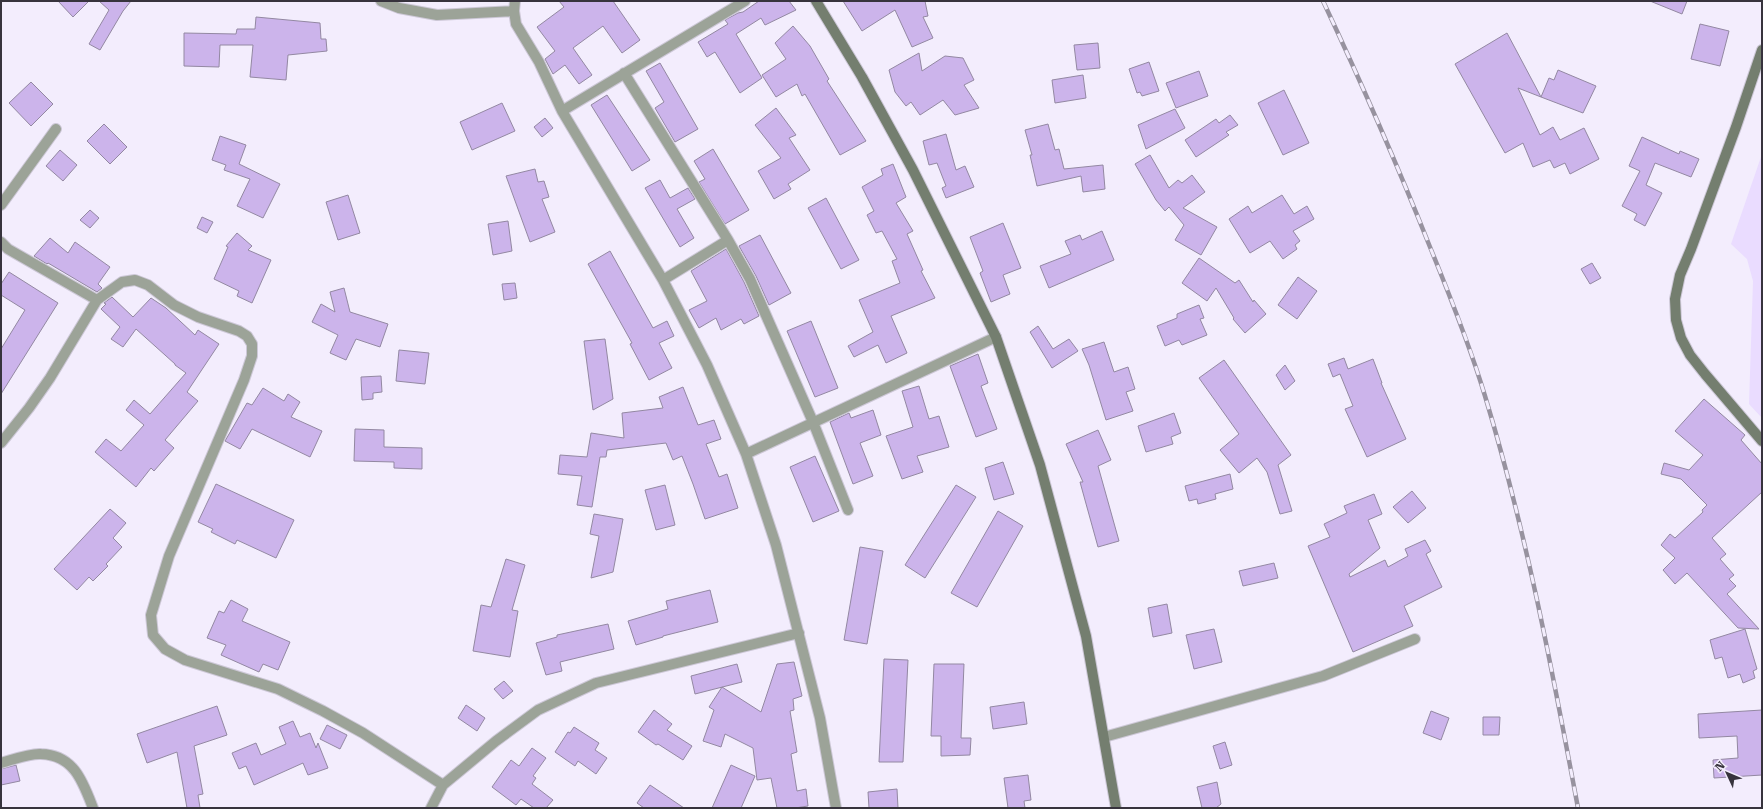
<svg xmlns="http://www.w3.org/2000/svg" width="1763" height="809" viewBox="0 0 1763 809" font-family="'Roboto Serif',serif">
<rect width="100%" height="100%" fill="#f3edfd"/>
<!-- built -->
<path fill="#eadcff" d="M1762,154v264l-13,-14 4,-123 -6,-22 -16,-15z"/>
<!-- building -->
<path fill="#ccb4eb" stroke="#9388a2" d="M58,1h31l-16,16z
M99,1h32l-8,10 -23,39 -11,-6 20,-34z
M559,1h54l27,39 -18,13 -19,-27 -30,22 19,27 -13,9 -14,-19 -12,9 -8,-15 10,-8 -18,-24 27,-20z
M759,1h30l7,9 -31,15 -4,-7 -25,16 26,44 -22,15 -25,-41 -8,5 -9,-15 30,-18 -3,-4 13,-7 5,-1z
M843,1h82l3,15 -5,1 10,21 -21,9 -17,-37 -33,21z
M1650,1h37l-5,13z
M256,17l64,6 1,16h5l1,12 -39,4 -2,25 -36,-3 3,-32h-33l-1,22 -35,-1v-33l52,1 1,-5h18z
M1700,24l29,7 -9,35 -29,-7z
M793,26l17,20 19,33 -2,2 39,60 -26,14 -35,-61 -3,2 -5,-12 -21,13 -14,-22 24,-16 -11,-16z
M1507,33l34,64 -23,-9 22,47 13,-8 7,13 24,-12 15,31 -29,15 -5,-11 -11,5 -4,-8 -17,7 -10,-24 -18,10 -50,-89z
M1098,43l2,25 -23,2 -3,-25z
M919,53l3,18 23,-15 18,2 11,22 -10,5 15,23 -24,7 -12,-15 -23,15 -9,-13 -5,4 -11,-14 -6,-22z
M1149,62l10,29 -17,5 -2,-4 -3,1 -8,-24z
M660,63l38,66 -23,13 -20,-34 9,-6 -18,-31z
M1558,70l38,16 -13,27 -42,-16 8,-19 5,2z
M1199,71l9,25 -32,12 -10,-25z
M1083,75l3,23 -31,5 -3,-23z
M31,82l22,22 -22,22 -22,-23z
M1284,90l25,53 -26,12 -25,-52z
M607,95l43,65 -18,11 -41,-66z
M502,103l13,28 -43,19 -12,-28z
M776,108l20,27 -7,3 21,32 -22,14 3,5 -17,10 -16,-28 23,-13 -26,-33z
M1175,109l10,19 -39,21 -8,-24z
M1230,115l8,10 -12,7 3,3 -33,22 -11,-17 31,-21 3,4z
M545,118l8,10 -11,9 -8,-10z
M104,124l23,23 -17,17 -23,-23z
M1048,124l7,26 4,-1 5,20 39,-4 2,24 -22,3 -2,-16 -44,10 -7,-31h2l-7,-25z
M946,134l10,36 9,-4 9,21 -28,11 -4,-10 4,-2 -9,-23 -8,2 -6,-24z
M220,136l26,9 -7,19 41,20 -17,34 -26,-12 13,-27 -26,-9 2,-5 -14,-5z
M1642,137l37,17 1,-3 19,8 -8,18 -36,-14 -9,22 16,8 -17,33 -11,-6 3,-6 -15,-8 18,-35 -11,-5z
M713,149l36,61 -24,14 -26,-42 6,-3 -11,-18z
M60,150l17,15 -14,16 -17,-15z
M1150,155l19,33 9,-8 4,3 10,-8 13,17 -22,16 34,19 -16,28 -26,-15 9,-15 -15,-18 -4,4 -9,-11 -21,-36z
M893,164l13,33 -10,6 17,28 -6,3 16,36 -2,1 14,27 -44,18 16,37 -21,10 -8,-18 -24,12 -6,-11 25,-14 -14,-32 41,-17 -8,-22 5,-2 -15,-28 -6,2 -9,-18 7,-4 -12,-24 21,-12 -2,-6z
M535,169l3,13 6,-1 5,16 -7,2 13,33 -25,10 -24,-66z
M660,180l10,18 18,-10 7,11 -18,10 17,29 -14,9 -35,-59z
M348,195l12,38 -22,7 -12,-38z
M1282,195l12,19 13,-8 7,13 -21,12 7,10 -5,4 2,4 -14,10 -13,-18 -20,12 -21,-34 19,-13 4,7z
M826,198l33,62 -18,9 -33,-61z
M90,210l9,8 -9,10 -10,-8z
M202,217l11,5 -6,11 -10,-5z
M508,221l4,30 -19,4 -5,-31z
M1003,223l18,45 -18,7 7,19 -19,8 -11,-29 3,-2 -13,-34z
M1102,231l12,29 -65,28 -9,-22 31,-12 -6,-13 15,-6 2,5z
M237,233l15,13 -4,4 23,10 -19,43 -15,-7 2,-5 -25,-12 14,-32 -2,-1z
M760,235l31,58 -22,12 -13,-29 -17,-30z
M50,238l18,15 7,-11 35,25 -12,17 4,4 -5,4 -49,-29 -1,1 -13,-8z
M726,249l18,33 15,34 -15,8 -3,-5 -20,11 -5,-12 -17,10 -10,-18 18,-9 -16,-30z
M610,251l43,77 14,-7 7,15 -15,7 13,25 -23,12 -19,-36 2,-1 -44,-79z
M1199,258l36,25 4,-3 14,22 1,-2 12,14 -21,19 -12,-14 1,-1 -18,-30 -9,13 -25,-18z
M1592,263l9,15 -11,6 -9,-15z
M9,272l49,31 -57,91v-45l24,-39 -24,-15v-11z
M1298,277l19,14 -20,28 -19,-14z
M515,283l2,15 -13,2 -2,-16z
M344,288l6,24 38,12 -8,23 -24,-8 -10,21 -16,-7 8,-18 -26,-13 9,-18 14,8 -5,-20z
M112,297l21,20 18,-19 15,10 29,27 3,-5 21,14 -32,48 11,9 -33,39 9,8 -20,23 -3,-3 -15,19 -41,-35 11,-13 15,12 23,-26 -18,-15 8,-10 16,14 36,-41 -11,-8v-1l-39,-35 -13,18 -12,-8 9,-12 -19,-18 5,-5 -2,-1z
M1199,305l5,13 -4,1 7,16 -25,10 -3,-5 -14,6 -8,-20 20,-8v-4z
M811,321l27,67 -23,9 -28,-66z
M1038,326l15,23 16,-10 9,12 -26,17 -22,-36z
M605,339l8,60 -20,11 -9,-69z
M1104,342l10,30 14,-5 7,22 -9,3 7,19 -27,9 -17,-55 -7,-16z
M399,350l30,3 -4,31 -29,-3z
M978,354l10,29 -7,3 16,43 -21,8 -26,-71z
M1344,358l4,11 25,-10 9,24h-1l25,56 -39,18 -22,-48 8,-3 -13,-32 -7,3 -5,-13z
M1224,360l67,95 -13,10 14,46 -12,3 -13,-42 -10,-14 -18,15 -19,-23 19,-16 -40,-56z
M1285,365l10,16 -10,9 -9,-15z
M381,376l1,16 -9,1v6l-11,1 -1,-23z
M919,386l10,33 10,-3 10,31 -32,9 6,16 -21,7 -16,-43 27,-9 -11,-36z
M683,387l15,38 16,-5 7,19 -15,5 13,33 8,-3 11,34 -33,11 -12,-35 -11,-28 -9,4 -7,-17 -59,7 -1,7h-6l-8,50 -15,-2 5,-29 -24,-2 2,-19 27,2 4,-24 33,5 -2,-25 41,-5 -4,-11z
M263,388l21,13 4,-7 12,8 -9,15 31,14 -12,26 -58,-28 -12,20 -15,-8 22,-38 5,2z
M1704,399l41,36 -4,5 21,24v28l-50,46 14,16 -6,5 14,16 -5,4 7,7 -9,8 32,35 -21,-1 -51,-55 -12,11 -12,-14 12,-12 -14,-13 9,-11 5,4 28,-26 -1,-2 5,-5 -26,-26 -20,-5 3,-11 25,7 14,-15 -28,-24z
M873,410l8,25 -21,8 13,33 -20,8 -23,-62 19,-9 2,5z
M1174,413l7,20 -10,4 2,7 -27,8 -8,-26z
M355,429l29,1v17l38,1v21l-28,-1v-6l-40,-1z
M1098,430l13,30 -13,6 21,75 -21,6 -18,-65h3l-17,-38z
M815,456l24,55 -26,11 -23,-55z
M1003,462l11,32 -20,6 -9,-32z
M1230,474l3,15 -18,5 1,5 -18,5 -1,-5 -8,2 -4,-15z
M216,484l78,36 -18,38 -39,-18 -2,4 -24,-12 2,-3 -15,-7z
M665,485l10,40 -19,5 -11,-40z
M956,485l20,12 -51,81 -20,-13z
M1412,491l14,17 -18,15 -15,-16z
M1374,494l8,20 -14,6 12,28 -31,26 1,3 35,-17 3,7 20,-11 -3,-7 20,-9 6,11 -5,3 16,33 -38,19 9,20 -60,26 -45,-106 22,-9 -6,-13 23,-11 -3,-7z
M110,509l16,14 -13,15 9,9 -16,17 2,2 -15,15 -4,-4 -12,13 -23,-21z
M998,511l25,15 -46,81 -26,-14z
M594,514l29,5 -10,53 -22,6 8,-42 -9,-2z
M860,547l23,4 -16,93 -23,-4z
M506,559l19,6 -13,45 6,1 -8,46 -37,-6 8,-46 10,2z
M1274,563l4,15 -35,8 -4,-15z
M710,590l8,32 -55,14v1l-27,8 -8,-24 40,-12 -2,-8z
M231,600l17,9 -6,12 48,21 -12,28 -15,-6 -4,8 -38,-17 5,-10 -19,-7 12,-27 5,2z
M1167,604l5,29 -19,4 -5,-29z
M608,624l6,25 -54,13 2,9 -16,4 -10,-32 21,-6v-2z
M1214,629l8,33 -28,7 -8,-34z
M1745,629l12,40 -4,2 2,7 -12,5 -3,-9 -12,4 -6,-21 -7,2 -5,-19z
M884,659l24,1 -5,102h-24z
M794,662l8,34 -9,3 1,11 -4,1 7,41 -6,2 6,37 9,-2 2,17 -13,2h-18l-6,-30 -14,2 -4,-32 -28,-14 -4,13 -18,-6 11,-31 -5,-3 13,-20 39,25 16,-48z
M737,664l5,18 -47,12 -4,-18z
M934,664h30l-3,74h10l-1,17 -29,1v-20h-10z
M504,681l9,10 -10,8 -9,-10z
M1024,702l3,22 -34,5 -3,-22z
M466,705l19,13 -8,13 -19,-13z
M217,706l10,29 -33,11 9,48 -5,1 2,13h-13l-10,-56 -30,11 -10,-29z
M654,710l18,14 -5,6 25,16 -9,14 -25,-16 -2,1 -18,-13z
M1762,710v65l-48,3 -1,-18 25,-2 -1,-22 -38,2 -1,-24z
M1431,711l18,7 -8,22 -18,-7z
M1483,717h17l-1,18h-16z
M293,721l7,16 10,-4 6,15 2,-5 10,25 -20,7 -5,-12 -49,22 -8,-19 -7,3 -7,-16 24,-10 5,12 25,-11 -7,-17z
M327,725l20,10 -7,14 -20,-10z
M574,727l25,16 -4,7 12,8 -11,16 -18,-13 -3,5 -20,-14 13,-20 2,1z
M1225,742l7,23 -12,4 -7,-23z
M532,748l14,10 -13,18 3,2 -4,6 21,16 -7,8h-12l-13,-9 -5,6 -24,-18 19,-27 8,6z
M16,765l4,16 -19,4v-16z
M731,765l24,11 -14,32h-29z
M1028,775l3,25 -7,1 1,7h-17l-4,-30z
M1217,782l4,22 -5,4h-14l-5,-21z
M650,785l34,23h-40l-7,-5z
M897,789l1,19h-29l-1,-16z"/>
<g fill="none" stroke-linecap="round" stroke-linejoin="round">
<!-- street casing -->
<g stroke="#cdc8d7" stroke-width="12">
<path id="street" d="M381,1l18,7 38,7 77,-4
M515,1l-1,10 2,13 23,38 23,49 101,169 44,85 39,89 30,91 44,173 16,90
M624,73l104,167 22,39 63,143 35,88
M562,111l183,-110
M1,205l55,-76
M1,242l7,7 89,51
M663,280l65,-40
M1,443l28,-35 21,-30 47,-78 25,-18 13,-2 13,5 26,20 24,12 41,14 8,5 5,8v12l-8,24 -75,176 -18,59 2,20 12,14 20,11 93,29 45,22 40,22 80,52
M746,454l250,-117
M1104,737l219,-61 92,-37
M1,763c11,-3 29,-10 40,-9 33,1 42,28 52,54
M431,808l12,-23 53,-44 42,-31 58,-27 203,-50"/>
</g>
<!-- secondary casing -->
<g stroke="#cdc8d7" stroke-width="12">
<path id="secondary" d="M816,1l46,76 51,93 83,167 44,128 46,171 30,172
M1762,50l-26,77 -45,122 -11,26 -5,24 1,21 5,18 9,17 15,19 57,67"/>
</g>
<!-- street -->
<use href="#street" stroke="#9ca398" stroke-width="10"/>
<!-- secondary -->
<use href="#secondary" stroke="#747e6f" stroke-width="10"/>
<!-- rail casing -->
<g stroke="#97929f" stroke-width="4.5">
<path id="rail" d="M1323,1c38,81 74,163 107,246 20,49 40,99 55,149 41,135 67,273 93,412"/>
</g>
<!-- rail -->
<use href="#rail" stroke="#f3edfd" stroke-width="3" stroke-dasharray="9" stroke-linecap="butt"/>
</g>
<!-- border -->
<rect width="1763" height="809" fill="none" stroke="#37333d" stroke-width="4"/>
<!-- north arrow -->
<g transform="translate(1727 773) rotate(314)" stroke="#f3edfd" stroke-width="3" paint-order="stroke">
<path d="M0-3L7 15L0 10L-7 15Z" fill="#37333d"/>
<text y="-6" font-size="11" font-weight="bold" text-anchor="middle" fill="#37333d">N</text>
</g>
</svg>
